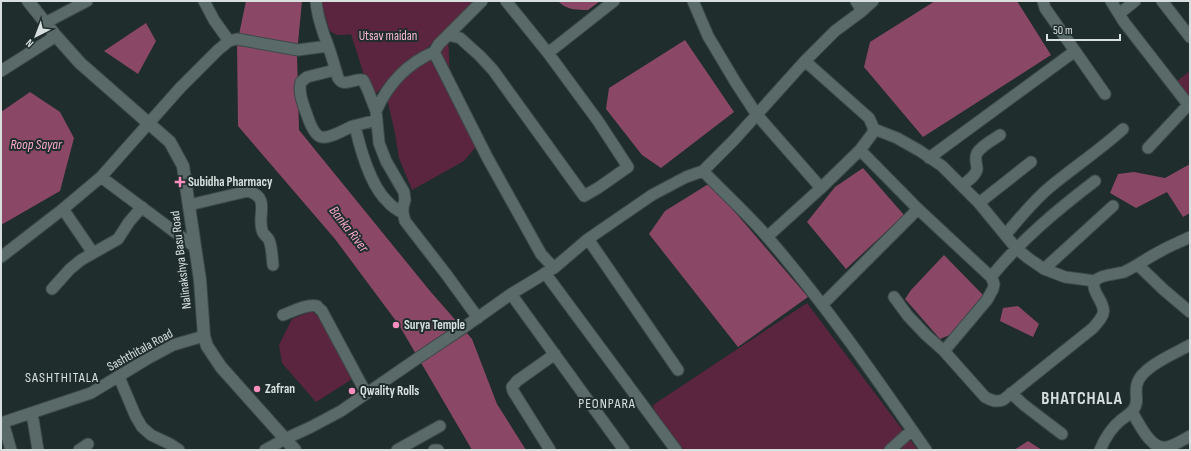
<svg xmlns="http://www.w3.org/2000/svg" width="1191" height="451" viewBox="0 0 1191 451" font-family="'Sofia Sans Condensed',sans-serif">
<rect width="100%" height="100%" fill="#1f2d2c"/>
<!-- green -->
<path fill="#5c253f" d="M321,1h159l-106,94 -10,-20 -13,-41c-8,1 -17,3 -22,-5z
M448,35l2,48 22,43 3,22 -11,13 -52,29 -13,-32 -4,-25 -10,-43z
M1190,71v36l-18,-22z
M807,303l110,146 -2,1h-237l-21,-27 -4,-18z
M312,311l22,21 26,42 -44,28 -34,-39 -3,-18 13,-26z"/>
<!-- water -->
<path fill="#8a4766" d="M246,1h56l-5,52 2,77 131,161 42,48 25,65 29,46h-54l-73,-125 -64,-86 -97,-113 -1,-82z
M558,1h42l-12,9c-11,0 -22,0 -30,-9z
M935,1h82l34,54 -128,82 -59,-70 6,-25z
M146,23l10,18 -18,33 -34,-23z
M685,40l49,72 -73,56 -19,-13 -36,-46 3,-21z
M30,92l30,20 14,26 -14,53 -59,34v-113z
M1190,164v49l-7,4 -16,-25 -31,16 -26,-15 8,-19 16,-2 31,6z
M863,168l41,47 -58,54 -39,-47 28,-35z
M710,183l98,114 -70,50 -89,-113 16,-23z
M944,255l40,41 -25,35 -19,8 -35,-40 6,-9z
M1018,306l21,18 -6,13 -33,-16 3,-13z
M1028,441l14,9h-28z"/>
<g fill="none" stroke-linecap="round" stroke-linejoin="round">
<!-- street casing -->
<g stroke="#3d4a49" stroke-width="13">
<path id="street" d="M204,1l10,19 15,21
M316,1c1,14 4,21 8,34 6,14 10,29 14,43 6,10 15,0 25,2l4,8 9,23 3,32 7,18 18,31 1,8 -2,7v6l2,8 41,53 32,44
M482,1l-43,43 -5,8 53,105 54,97 13,14
M693,1l15,35 28,47 21,32 64,73
M856,1l6,10
M1043,1l2,7 60,86
M1111,1l13,21 66,85
M1162,1l28,36
M1119,14l16,-13
M45,23l42,-22
M448,35l12,3 20,18 13,14 91,126 14,-8 30,-21 -30,-46 -50,-68 -42,-52
M548,53l66,-52
M805,61l64,57 5,11 -2,5 -12,16
M335,70l-28,7 -6,5c-3,10 2,22 6,33 2,6 7,20 14,22 9,2 24,-8 32,-11 8,-2 16,-4 24,-6
M1,71l55,-35
M376,111c12,-27 30,-47 58,-59
M355,126c5,22 16,61 33,76 4,5 9,8 15,11
M874,129l23,9 23,13 22,15 37,37 37,45 12,10 16,11 21,8 30,4
M1148,148l42,-45
M929,158l146,-107
M703,171c22,23 46,44 66,68 57,66 107,139 157,211
M101,177l94,70
M962,186c4,-4 14,-10 15,-17 0,-5 -3,-11 0,-16 5,-8 16,-13 23,-18
M979,203l52,-41
M189,205l59,-14c23,7 9,23 14,39 1,5 5,6 7,10 3,7 3,17 4,25
M63,209l30,44
M1006,234c14,-16 27,-33 44,-47 24,-20 50,-37 73,-58
M767,237l54,-49 39,-38 58,59 73,68 2,4 1,3 -1,5 -6,11 -43,51
M588,239l90,131
M1,257l62,-48 38,-32 79,-89 38,-38 11,-9 8,-2 61,11 30,-4
M1138,265l26,25 26,22
M1044,269l69,-63
M545,273l131,177
M991,277c30,-37 66,-67 104,-96
M52,289l18,-20 11,-9 37,-21 11,-17 13,-15
M511,294l113,156
M894,297l14,19 18,19 18,16 41,46c7,4 11,5 18,3l90,-72c14,-16 13,-17 3,-35 -1,-3 -3,-6 -2,-9 1,-9 23,-10 30,-12 13,-6 23,-14 35,-20 10,-6 21,-10 31,-15
M822,305l96,-96
M283,315c8,-3 25,-12 34,-9 0,1 4,4 5,5l44,82
M119,377l17,40 6,10 9,8 19,9 9,6
M1011,393l13,12 38,29
M1132,412c7,11 19,39 35,35 8,-2 16,-7 23,-11
M32,413l6,37
M3,422l8,28
M1,423l90,-30 56,-34 26,-14 31,-9
M79,450l9,-6
M265,450l20,-11 26,-12 30,-16 77,-53 45,-30 48,-34 43,-26 34,-29 64,-44 34,-18 17,-6 31,-31 71,-79 30,-30 27,-20 11,-10
M397,450l43,-24
M434,450h4
M550,450l-37,-59 -1,-4 5,-6 38,-27
M890,450l22,-20
M1100,450c5,-12 11,-22 21,-30 4,-3 9,-6 12,-10 7,-8 1,-17 4,-26 4,-17 39,-31 53,-39"/>
</g>
<!-- secondary casing -->
<g stroke="#3d4a49" stroke-width="14">
<path id="secondary" d="M28,1l28,35 24,27 90,79 13,24 17,114 4,56 3,10 14,21 74,83"/>
</g>
<!-- street -->
<use href="#street" stroke="#5a6a69" stroke-width="11"/>
<!-- secondary -->
<use href="#secondary" stroke="#5a6a69" stroke-width="12"/>
</g>
<!-- markers -->
<g fill="#fd8ec0" stroke="#1f2d2c" stroke-width="1.5">
<path d="M178 176h4v4h4v4h-4v4h-4v-4h-4v-4h4z"/>
<circle cx="396" cy="325" r="4"/>
<circle cx="257" cy="389" r="4"/>
<circle cx="352" cy="391" r="4"/>
</g>
<g text-anchor="middle" dominant-baseline="central" stroke-width="4" stroke-linejoin="round" paint-order="stroke">
<!-- park labels -->
<g font-size="13" fill="#f7b9d2" stroke="#1f2d2c">
<text x="388" y="36">Utsav maidan</text>
</g>
<!-- poi labels -->
<g font-size="13" font-weight="bold" fill="#d7e0df" stroke="#1f2d2c" text-anchor="start">
<text x="188" y="182">Subidha Pharmacy</text>
<text x="404" y="325">Surya Temple</text>
<text x="265" y="389">Zafran</text>
<text x="360" y="391">Qwality Rolls</text>
</g>
<!-- street labels -->
<g font-size="13" fill="#d7e0df" stroke="#1f2d2c">
<text transform="translate(181 260) rotate(-97)">Nalinakshya Basu Road</text>
<text transform="translate(140 350) rotate(-29)">Sashthitala Road</text>
</g>
<!-- water labels -->
<g font-size="14" font-style="italic" fill="#f9a9cb" stroke="#1f2d2c">
<text x="36" y="144">Roop Sayar</text>
<text transform="translate(349 229) rotate(52)">Banka River</text>
</g>
<!-- neighbourhood labels -->
<g font-size="14" letter-spacing="1" fill="#d7e0df" stroke="#1f2d2c">
<text x="62" y="377">SASHTHITALA</text>
<text x="607" y="403">PEONPARA</text>
</g>
<!-- district labels -->
<g font-size="17" font-weight="bold" letter-spacing="1" fill="#d7e0df" stroke="#1f2d2c">
<text x="1082" y="399">BHATCHALA</text>
</g>
</g>
<!-- border -->
<rect width="1191" height="451" fill="none" stroke="#d7e0df" stroke-width="4"/>
<!-- north arrow -->
<g transform="translate(36 36) rotate(222)" stroke="#1f2d2c" stroke-width="3" paint-order="stroke">
<path d="M0-3L7 15L0 10L-7 15Z" fill="#d7e0df"/>
<text y="-6" font-size="11" font-weight="bold" text-anchor="middle" fill="#d7e0df">N</text>
</g>
<!-- scale -->
<path d="M1047 34v6h73v-6" fill="none" stroke="#d7e0df" stroke-width="2"/>
<text x="1053" y="34" font-size="12" fill="#d7e0df" stroke="#1f2d2c" stroke-width="3" paint-order="stroke">50 m</text>
</svg>
